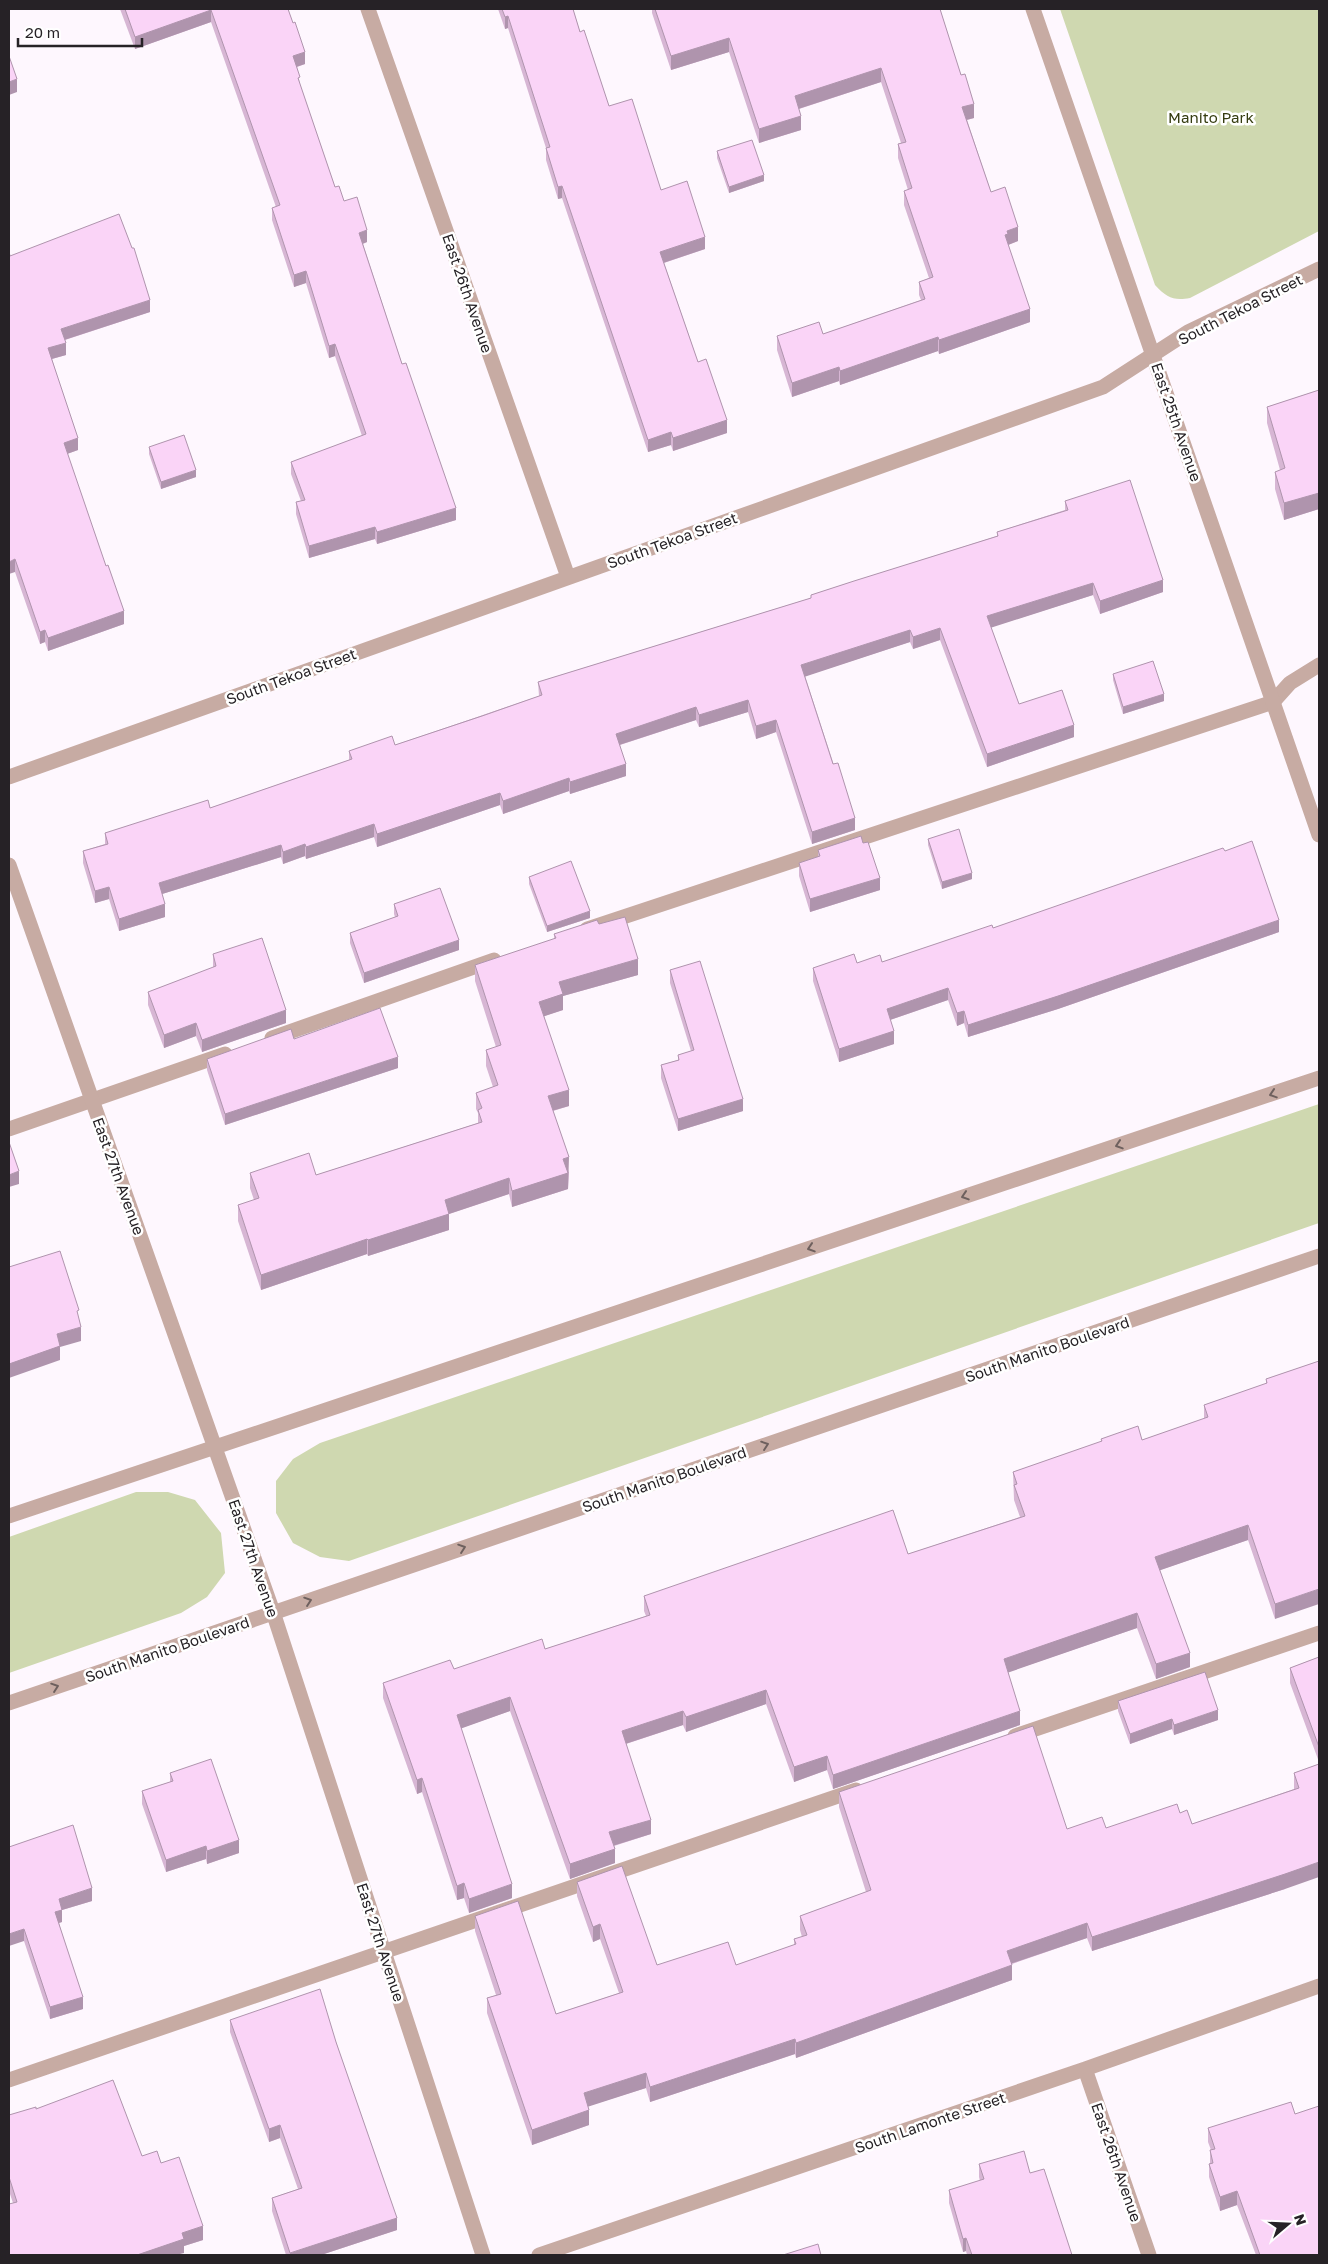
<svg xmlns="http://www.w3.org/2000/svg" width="1328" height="2264" viewBox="0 0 1328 2264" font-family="'Golos Text',sans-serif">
<rect width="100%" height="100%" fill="#fef7fe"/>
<!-- green -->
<path fill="#cfd8b0" d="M1060,9h259v222l-129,67c-16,3 -23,0 -35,-13z
M1319,1104v119l-970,338 -29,-4 -27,-14 -17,-30v-32l17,-22 27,-16z
M136,1492h32l27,8 26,33 4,40 -18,24 -26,16 -172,60v-136z"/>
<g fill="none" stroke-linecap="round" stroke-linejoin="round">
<!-- service -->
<path stroke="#c7aba3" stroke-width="15" d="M587,929l686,-227 17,-19 29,-18
M272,1038l222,-78
M9,1129l216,-75
M1015,1736l304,-103
M9,2080l847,-290"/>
<!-- minor -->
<path stroke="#c7aba3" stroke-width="15" d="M368,9l200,568
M9,777l1094,-390 85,-55 131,-63
M9,865l264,747 210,643
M9,1516l1310,-438
M9,1703l1310,-447
M1085,2069l64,186
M539,2255l546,-186 234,-83"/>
<!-- tertiary -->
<path stroke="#c7aba3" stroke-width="15" d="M1033,9l286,826"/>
</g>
<!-- wall -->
<path fill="#d7b6d4" d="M120,9h168l17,55 -8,3 3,18 35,102 32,55 -4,2 39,120 54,156 -79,24 -2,-5 -66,19 -13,-44v-12l5,-1 -10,-27v-12l71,-26 -27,-80 -6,2 -23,-75 -12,4 -22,-67v-12l4,-1 -65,-185 -76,27z
M498,9h75l7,23 29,74 52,84 44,59 -41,14 34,99 29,71 -54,18 -2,-6 -23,7 -86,-254 -4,1 -12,-39v-12l-38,-120 -3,1z
M652,9h288l34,109 -7,2 24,72 27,49 -10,4 22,77 -91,32 -1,-3 -98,34 -1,-4 -47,16 -15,-47v-14l46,-2 98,-34 -2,-5v-13l10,-4 -25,-73v-14l4,-1 -10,-32v-14l3,-1 -20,-61 -82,27 2,21 -42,13 -30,-91 -58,18 -19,-57z
M717,151l47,30 -35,12 -12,-35z
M10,256l140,56 -85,28 1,15 -14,4 26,91 -11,4 57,170 -76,27 -3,-9 -5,2 -25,-72z
M1319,390v119l-35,11 -9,-31v-17l5,-2 -13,-47v-16z
M149,447l47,30 -35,12 -12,-35z
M1065,501l98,91 -63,22 -7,-19 -102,32 28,77 55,33 -87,30 -47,-127 -27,9 -3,-7 -105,34 50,154 -43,14 -36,-112 -20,7 -8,-27 -49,15 -3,-7 -76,25 6,31 -56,18 -1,-3 -66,23 -3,-9 -123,42 -3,-10 -68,22 -1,-3 -22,8 -2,-7 -119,37 3,23 -46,14 -10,-32 -14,4 -12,-40v-12l22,-7v-11l105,-25 139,-48v-9l46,-6 144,-49 -1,-14 273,-84v-3l186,-59v-4l68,-22z
M1113,674l51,27 -41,13 -10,-34z
M928,839l44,40 -30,10 -14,-44z
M818,850l62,40 -70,22 -11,-36v-13l19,-6z
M1225,851l54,81 -221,77 -90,28 -4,-14 -7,3 -9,-26 -58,20 4,24 -55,18 -26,-81v-13l44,-5 25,-1 111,-34z
M529,877l61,41 -43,14 -18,-48z
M394,904l65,46 -95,33 -14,-40v-10l45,-16 -1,-3z
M599,924l39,51 -75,21v14l-19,6 25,90 -16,5 16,62 -1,16 -56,18 -3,-13 -60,20v16l-81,26 -1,-2 -106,36 -23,-69v-16l16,-5 -4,-12v-15l66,2 162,-52v-10l-2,-4v-16l17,-6 -7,-21v-16l10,-3 -21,-66v-16l79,-26v-5z
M213,954l73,69 -84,29 -6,-16 -32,12 -16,-43v-13l65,-24z
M670,970l73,141 -65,20 -17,-53v-13l17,-5v-5l13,-4 -21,-68z
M294,1039l104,29 -173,57 -18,-55v-11z
M1319,1361l-44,258 -27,-79 -88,30 30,97 -34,12 -19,-51 -129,44 12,53 -187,64 -6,-19 -33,12 -28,-78 -80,28 -3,-7 -57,19 25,90 -37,12 1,17 -45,16 -60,-168 -49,17 51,170 -43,15 -5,-15 -7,2 -35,-108 -5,2 -34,-96v-15l71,-14 91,-20 101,-33 -2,-5v-15l264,-42 112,-37 -6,-17 -1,-28 88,-30v-3l41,1 62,-21v-14l62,-21v-5z
M1319,1657v105l-29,-79v-15z
M1118,1701l100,19 -44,15 -2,-6 -42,15 -12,-33z
M1319,1764l-34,125 -193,62 -5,-13 -75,26v16l-216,78 -1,-4 -145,48 -4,-14 -58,18 1,19 -57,20 -45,-132v-15l9,-3 -21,-64v-15l81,98 63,-21 -19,-54 -7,3 -16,-46v-14l80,83h79l58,-20v-6l8,-2 -2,-7v-14l66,-24 -27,-85v-15l228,37 39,-1 74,-15 12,11 102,-35v-16z
M170,1773l69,80 -32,11 -1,-5 -40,13 -24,-68v-13l28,-9z
M9,1847l83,54 -30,9v12l-3,1 24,86 -33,10 -26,-78z
M230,2020l106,22 61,188 -76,25h-35l-14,-44v-13l26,-9 -18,-51 -11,4 -39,-110z
M9,2115l152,48 42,77 -19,6v7l-171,-50 -4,-12z
M1208,2128l111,127h-63l-19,-50 -17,6 -11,-34v-13l1,-1v-13h1l-3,-8z
M979,2164l51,9 42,82h-105l-1,-4 -3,1 -14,-49v-13l31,-9 -1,-4z"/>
<!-- shaded-wall -->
<path fill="#af94ad" d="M211,10v12l-76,27v-12z
M508,16v12l-3,1v-12z
M729,38v14l-58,18v-14z
M305,52v12l-12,4v-12z
M881,68v14l-86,28v-14z
M17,79v13l-8,3v-13z
M974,104v14l-12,3v-14z
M801,116v14l-42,13v-14z
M764,175v6l-35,12v-6z
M562,186v12l-4,1v-12z
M1018,227v14l-10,4 -3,-10 2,-4z
M367,230v12l-8,3v-12z
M705,237v12l-45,15v-12z
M306,271v12l-12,4v-12z
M150,300v12l-89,29v-12z
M1030,309v13l-91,32v-14z
M938,337v14l-98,34v-14z
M66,343v12l-18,5v-12z
M335,344v12l-6,2v-12z
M839,367v14l-47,16v-14z
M727,420v13l-54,18v-13z
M671,432v13l-23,7v-12z
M78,438v12l-14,5v-12z
M196,470v7l-35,12v-7z
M1319,493v16l-35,11v-17z
M456,508v12l-79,24v-12z
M375,527v12l-66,19v-12z
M15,559v13l-6,2v-12z
M1163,580v12l-63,22v-13z
M1093,583v12l-106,34v-13z
M124,611v13l-76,27v-13z
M940,628v12l-27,9v-12z
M45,630v12l-5,2v-12z
M910,630v12l-109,36v-13z
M1164,694v7l-41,13v-7z
M748,700v12l-49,15v-12z
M696,707v13l-80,26v-12z
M776,720v12l-20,7v-13z
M1074,725v12l-87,30v-13z
M626,764v12l-56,18v-12z
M569,778v13l-66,23v-13z
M500,793v12l-123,42v-13z
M855,818v12l-43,14v-12z
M374,824v13l-68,22v-12z
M305,844v12l-22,8v-12z
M281,845v12l-122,38v-12z
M972,873v6l-30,10v-7z
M880,878v12l-70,22v-13z
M109,887v12l-14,4v-12z
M165,904v13l-46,14v-12z
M590,911v7l-43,14v-6z
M1279,920v12l-221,77 -90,28v-12z
M459,940v10l-95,33v-10z
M638,959v16l-75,21v14l-24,8v-16l20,-20z
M948,988v12l-61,21v-12z
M286,1010v13l-84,29v-12z
M964,1011v12l-7,3v-13z
M196,1023v13l-32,12v-13z
M894,1031v13l-55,18v-13z
M398,1057v11l-173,57v-11z
M569,1090v16l-21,6v-16z
M743,1099v12l-65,20v-12z
M569,1157l-1,32 -56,18v-16l51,-32z
M19,1171v13l-10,3v-12z
M509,1178v16l-60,20v16l-81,26v-16l77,-40z
M367,1239v15l-106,36v-15z
M81,1327v14l-21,6v13l-51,18v-14l48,-30z
M1248,1525v15l-93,32v-15z
M1319,1589v15l-44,15v-15z
M1137,1613v15l-133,46v-15z
M1190,1653v14l-34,12v-15z
M766,1690v14l-80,28v-15z
M510,1697v14l-53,19v-15z
M1218,1710v10l-44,15v-10z
M683,1711v14l-61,20v-14z
M1020,1711v14l-187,64v-14z
M1172,1719v10l-42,15v-10z
M827,1756v14l-33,12v-15z
M422,1778v14l-5,2v-14z
M651,1820v14l-42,13v-15z
M239,1840v13l-32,11v-13z
M206,1846v13l-40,13v-12z
M615,1849v14l-45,16v-15z
M1319,1862v15l-34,12 -193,62v-14z
M464,1883v15l-7,2v-14z
M512,1884v14l-43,15v-14z
M92,1888v13l-30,9v12l-7,2v-12l4,-13z
M1087,1923v15l-80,27v-14z
M600,1924v15l-7,3v-15z
M24,1929v12l-15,5v-12z
M1012,1965v15l-216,78v-15z
M83,1997v12l-33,10v-12z
M795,2039v15l-145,48v-15z
M646,2073v15l-62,20v-15z
M589,2110v15l-57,20v-15z
M280,2125v13l-11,4v-13z
M1237,2191v14l-17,6v-14z
M397,2218v12l-76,25h-31v-2z
M203,2226v14l-19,6v7l-8,2h-39l45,-22z
M966,2238v13l-3,1v-13z"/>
<!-- building -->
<path fill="#fad4f7" stroke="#af94ad" d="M125,9h163l5,14 2,-1 10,30 -12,4 7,21 -2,1 37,109 4,-1 5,15 13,-4 10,33 -8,3 43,131 4,-1 50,145 -79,24 -2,-5 -66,19 -13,-44 9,-2 -14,-38 75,-28 -31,-90 -6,2 -23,-75 -12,4 -22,-67 8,-3 -69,-195 -76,27z
M502,9h71l7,23 4,-2 25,76 23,-7 29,91 26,-9 18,56 -45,15 38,110 8,-3 21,61 -54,18 -2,-6 -23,8 -86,-254 -4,1 -12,-39 4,-1 -42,-131 -3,1z
M655,9h285l21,66 4,-1 9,30 -12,3 29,85 14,-5 13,40 -11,4 1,3 -3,1 25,74 -91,31 -1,-3 -98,34 -1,-4 -47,16 -15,-47 42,-14 4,12 102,-35 -6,-17 14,-5 -29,-86 8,-3 -14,-44 8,-2 -25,-74 -86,28 6,20 -42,13 -30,-91 -58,18z
M9,56l8,23 -8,3z
M752,140l12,35 -35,12 -12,-36z
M119,214l13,34h2l16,52 -89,29 5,14 -18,5 30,90 -14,5 42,123 2,-1 16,46 -76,27 -3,-8 -5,2 -25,-73 -6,3v-311l1,5z
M1319,390v103l-35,10 -9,-31 10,-4 -18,-61z
M184,435l12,35 -35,12 -12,-35z
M1130,480l33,100 -63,21 -7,-18 -106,33 32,88 43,-14 12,35 -87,29 -47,-126 -27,9 -3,-7 -109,35 32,99 5,-1 17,55 -43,14 -36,-112 -20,6 -8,-26 -49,15 -3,-8 -80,27 10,30 -56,18 -1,-4 -66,23 -3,-8 -123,41 -3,-10 -68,23 -1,-3 -22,8 -2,-7 -122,38 6,21 -46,15 -10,-32 -14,4 -12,-40 25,-7 -3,-11 103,-33 2,8 142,-49 -3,-8 43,-15 3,9 87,-29 60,-21 -4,-13 273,-84v-3l43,-14 144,-45 -1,-4 71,-22 -3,-9z
M1153,661l11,33 -41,13 -10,-33z
M959,829l13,44 -30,9 -14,-43z
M861,836l2,7 5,-1 12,36 -70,21 -11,-36 21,-7 -2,-6z
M1252,841l27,79 -221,76 -90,29 -4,-14 -7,2 -9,-25 -61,21 7,22 -55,18 -26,-81 41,-14 3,9 23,-8 2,7 110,-37 1,3 230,-80 2,3z
M571,861l19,50 -43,15 -18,-49z
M440,888l19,52 -95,33 -14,-40 48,-17 -4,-12z
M625,917l13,42 -79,23 4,12 -24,8 30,88 -21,6 21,61 -6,2 5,14 -56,18 -3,-13 -64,22 4,14 -81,26 -1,-1 -106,36 -23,-70 21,-7 -9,-25 59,-20 7,22 166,-53 -4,-12 4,-2 -6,-15 22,-8 -12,-35 15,-5 -26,-80 81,-27 -2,-4 43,-14 2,4z
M262,938l24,72 -84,30 -6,-17 -32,12 -16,-43 68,-26 -3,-12z
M700,961l43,138 -65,20 -17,-54 18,-5 -1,-5 16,-5 -24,-80z
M380,1008l18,49 -173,57 -18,-55 84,-30 3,10z
M9,1142l10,29 -10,4z
M60,1251l19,59 -2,1 4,16 -24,7 3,12 -51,18v-97z
M1319,1361v228l-44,15 -27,-79 -93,32 35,96 -34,11 -19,-51 -133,46 16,52 -187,64 -6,-19 -33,11 -28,-77 -80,27 -3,-6 -61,20 29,89 -42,12 6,17 -45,15 -60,-167 -53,18 55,169 -43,15 -5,-16 -7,3 -35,-108 -5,2 -34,-97 67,-23 4,9 88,-30 3,10 105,-34 -6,-19 249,-86 15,44 117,-38 -11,-31 3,-1 -4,-12 89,-31 -1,-2 37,-13 4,14 66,-23 -4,-12 63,-22 -1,-4z
M1319,1657v90l-29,-79z
M1205,1672l13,38 -44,15 -2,-6 -42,15 -12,-33z
M1033,1726l34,103 35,-12 4,11 71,-24 3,9 7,-3 5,14 107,-36 -5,-15 25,-9v98l-34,12 -193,63 -5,-14 -80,28 5,14 -216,78 -1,-4 -145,48 -4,-14 -62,20 5,17 -57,20 -45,-132 14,-4 -26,-78 43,-15 38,113 67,-22 -23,-68 -7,3 -16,-45 45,-16 35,99 71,-23 8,23 60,-21 -2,-5 13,-4 -7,-19 71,-26 -32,-98z
M211,1759l28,81 -32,11 -1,-5 -40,14 -24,-69 31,-10 -3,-8z
M73,1825l19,63 -33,11 3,11 -7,2 28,85 -33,10 -26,-78 -15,5v-87z
M320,1989l16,53 61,176 -107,35 -18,-55 30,-10 -22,-63 -11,4 -39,-109z
M113,2080l29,76 15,-5 4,12 18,-6 24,69 -21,7 2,6 -47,16h-128v-51l8,-2 -8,-25v-62l27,-8v2z
M1291,2102l4,12 24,-8v149h-59l-23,-64 -17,6 -11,-33 4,-1 -3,-13 5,-1 -7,-21z
M1024,2151l6,22 14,-4 28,86h-100l-6,-17 -3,1 -14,-49 35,-11 -5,-15z
M818,2244l3,11h-38z"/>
<!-- one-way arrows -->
<defs><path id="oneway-chevron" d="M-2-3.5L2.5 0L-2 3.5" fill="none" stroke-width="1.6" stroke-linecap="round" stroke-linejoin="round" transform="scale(1.25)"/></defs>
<g stroke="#6e605e">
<use href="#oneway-chevron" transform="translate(1273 1094) rotate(162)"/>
<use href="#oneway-chevron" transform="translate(1119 1145) rotate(162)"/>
<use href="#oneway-chevron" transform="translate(965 1196) rotate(162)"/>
<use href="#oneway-chevron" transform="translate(811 1248) rotate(162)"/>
<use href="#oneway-chevron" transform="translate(765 1445) rotate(-19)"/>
<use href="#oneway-chevron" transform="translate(462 1548) rotate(-19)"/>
<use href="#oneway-chevron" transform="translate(308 1601) rotate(-19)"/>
<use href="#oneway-chevron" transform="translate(55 1687) rotate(-19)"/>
</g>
<g text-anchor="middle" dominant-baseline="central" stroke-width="5" stroke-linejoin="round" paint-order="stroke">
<!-- park labels -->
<g font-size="15" fill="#353c10" stroke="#fff">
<text x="1211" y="117">Manito Park</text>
</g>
<!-- street labels -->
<g font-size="15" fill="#262226" stroke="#fff">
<text transform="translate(468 293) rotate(71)">East 26th Avenue</text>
<text transform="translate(1240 309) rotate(-27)">South Tekoa Street</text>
<text transform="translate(1177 422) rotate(71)">East 25th Avenue</text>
<text transform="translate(672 540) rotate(-20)">South Tekoa Street</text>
<text transform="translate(291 676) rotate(-20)">South Tekoa Street</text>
<text transform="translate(119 1176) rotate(70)">East 27th Avenue</text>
<text transform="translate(1047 1349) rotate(-19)">South Manito Boulevard</text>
<text transform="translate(664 1479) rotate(-19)">South Manito Boulevard</text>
<text transform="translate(254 1558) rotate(71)">East 27th Avenue</text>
<text transform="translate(167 1649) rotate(-19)">South Manito Boulevard</text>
<text transform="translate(381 1942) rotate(72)">East 27th Avenue</text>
<text transform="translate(930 2122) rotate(-19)">South Lamonte Street</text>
<text transform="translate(1117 2162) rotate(71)">East 26th Avenue</text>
</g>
</g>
<!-- border -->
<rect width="1328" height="2264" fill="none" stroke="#262226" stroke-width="20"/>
<!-- north arrow -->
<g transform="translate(1288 2224) rotate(71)" stroke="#ffffff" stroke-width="4" paint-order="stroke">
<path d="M0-4L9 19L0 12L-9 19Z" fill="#262226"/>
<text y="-8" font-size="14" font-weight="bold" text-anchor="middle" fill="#262226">N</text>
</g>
<!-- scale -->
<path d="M18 38v8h124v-8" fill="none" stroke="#262226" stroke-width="2.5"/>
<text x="25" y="38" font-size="15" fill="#262226" stroke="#ffffff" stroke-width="4" paint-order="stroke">20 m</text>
</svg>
